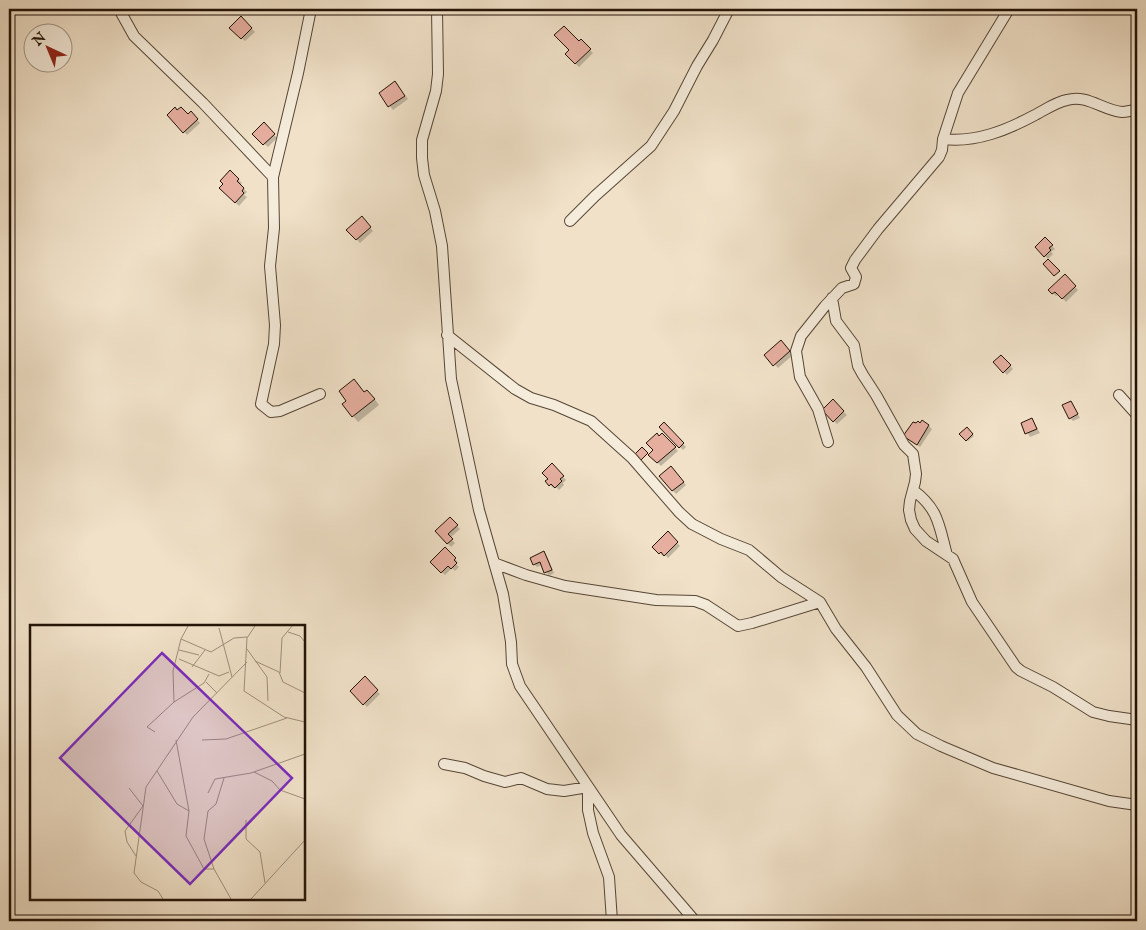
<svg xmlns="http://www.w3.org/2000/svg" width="1146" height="930" viewBox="0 0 1146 930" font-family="'IM FELL English',serif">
<rect width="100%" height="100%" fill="#f0e1c8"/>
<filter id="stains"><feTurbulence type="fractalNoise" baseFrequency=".004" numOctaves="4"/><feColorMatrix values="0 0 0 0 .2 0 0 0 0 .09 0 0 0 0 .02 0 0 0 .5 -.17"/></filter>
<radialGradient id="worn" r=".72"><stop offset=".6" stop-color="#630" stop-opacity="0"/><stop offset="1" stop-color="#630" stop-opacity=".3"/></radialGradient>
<!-- shadow -->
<path fill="#0003" d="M241,18l14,14 -10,9 -14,-13z
M581,41l12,12 -14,14 -13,-13z
M395,83l13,16 -15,11 -13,-17z
M178,111l10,4 3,-2 9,10 -13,12 -19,-20z
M264,124l13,14 -9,9 -14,-13z
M230,172l12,11 -2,2 7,7 -3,3 3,2 -8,9 -18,-18z
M362,218l11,13 -13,12 -12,-13z
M1045,239l10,10 -4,3 2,2 -5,5 -12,-12z
M1065,276l13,14 -12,12 -7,-8 -3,2 -6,-6z
M781,342l12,13 -15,13 -12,-13z
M1001,356l12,13 -6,6 -12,-13z
M365,393l8,4 6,8 -21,17 -15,-18z
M833,401l14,14 -10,9 -14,-14z
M1071,402l9,16 -7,3 -3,-3z
M1032,419l8,14 -10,4 -8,-13z
M664,423l22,24 -3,3 -23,-23z
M929,426l3,3 -12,18 -12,-8z
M967,429l7,7 -6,5 -7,-7z
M662,435l16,16 -17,15 -11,-11 5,-5 4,-13z
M552,465l14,15 -3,3 1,2 -5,5 -4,-4 -2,2 -6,-7 2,-2z
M674,471l12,14 -10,9 -15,-18z
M450,519l10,10 -10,9 5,5 -4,4 -14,-15z
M668,533l12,13 -12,12 -3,-3 -2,1 -9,-9z
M445,549l13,13 -2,2 3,3 -4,4 -3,-3 -7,7 -13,-13z
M544,553l3,3 7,17 -5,3 -7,-11 -5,2 -3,-3z
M365,678l15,16 -13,13 -16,-16z"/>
<!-- building -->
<path fill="#e5ae9f" stroke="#221306" d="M241,16l11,12 -11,11 -12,-11z
M564,26l15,15 2,-2 10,10 -16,15 -10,-10 4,-4 -15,-15z
M395,81l10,15 -17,11 -9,-14z
M175,107l2,3 4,-3 7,7 3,-3 7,8 -15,14 -16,-18z
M264,122l11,12 -12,11 -11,-11z
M230,170l9,9 -2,2 7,7 -2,3 2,2 -9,10 -16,-15 4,-4 -3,-3z
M362,216l9,11 -15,13 -10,-10z
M1045,237l8,8 -4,3 2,2 -7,7 -9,-10z
M1048,259l12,12 -6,5 -11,-12z
M1065,274l11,12 -14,13 -7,-7 -3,2 -4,-4z
M781,340l9,11 -17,15 -9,-11z
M1001,355l10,10 -8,8 -10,-11z
M354,379l10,13 3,-2 8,9 -23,18 -10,-13 4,-3 -7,-10z
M833,399l11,12 -11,11 -11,-12z
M1071,401l7,13 -9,5 -7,-14z
M1032,418l5,11 -12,5 -4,-11z
M922,420l7,5 -12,20 -14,-9 10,-14 3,1 2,-2 2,2z
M664,422l20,21 -5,5 -20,-21z
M967,427l6,7 -7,7 -7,-7z
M657,433l2,3 3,-3 14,14 -19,16 -9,-8 5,-5 -7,-7z
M642,447l6,6 -8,8 -6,-6z
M552,463l12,13 -4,3 2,2 -7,7 -4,-4 -2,2 -4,-5 3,-2 -6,-6z
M671,466l13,16 -12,9 -13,-15z
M450,517l8,8 -10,9 5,5 -6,5 -12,-13z
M668,531l10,11 -14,14 -3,-4 -2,2 -7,-7z
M445,547l11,11 -2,2 3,3 -6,6 -3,-3 -7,7 -11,-11z
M544,551l8,19 -8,3 -4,-11 -7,3 -3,-7z
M365,676l13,14 -15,15 -13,-14z"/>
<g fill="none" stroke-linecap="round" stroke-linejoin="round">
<!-- street casing -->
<g stroke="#564636" stroke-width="12">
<path id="street" d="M119,9l15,27 69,67 70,74
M311,9l-13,64 -25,104 1,51 -4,38 5,59 -1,19 -13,60 10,8 9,-1 40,-17
M437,9l1,65 -2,17 -14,49v18l2,17 11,36 7,35 9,133 28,131 24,84 8,48 1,22 8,22 101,149 74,86
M943,139c33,4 64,-9 92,-24 10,-5 21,-13 32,-15 20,-6 35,10 55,12 5,0 10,-2 15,-2
M570,221l25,-25 56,-50 23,-35 23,-45 16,-26 16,-31
M832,298l4,23 18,24 4,21 5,9 13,20 28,50 9,9 3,20 -1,8 -5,19 -1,9 2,10 4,9 11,12 27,18 19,43 44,65 5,4 32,16 40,25 16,4 28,4
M447,335l68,54 16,9 23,7 37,16 41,37 47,54 13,12 29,15 28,11 32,27 39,25 16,27 30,38 31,48 20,19 24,12 52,22 116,33 28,4
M1119,395l18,20
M828,442l-10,-33 -18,-32 -4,-26 5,-15 24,-30 17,-18 12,-4 2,-7 -5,-9 4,-8 23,-31 61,-72 3,-7 1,-11 15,-46 51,-84
M913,490c26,19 26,36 34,65
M494,563l32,12 39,11 91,14 39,1 11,4 32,21 14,-3 68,-21
M444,764l21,4 19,8 21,6 16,-4 26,11 17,2 24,-4v23l5,23 16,44 3,44"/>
</g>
<!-- street -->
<use href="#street" stroke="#f5ecdb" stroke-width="10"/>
</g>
<!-- overview -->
<g transform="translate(30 625)">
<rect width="275" height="275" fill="#f0e1c8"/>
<path fill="none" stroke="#9e8f7a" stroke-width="1" d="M225,1l-8,12 -3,53 40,26 21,5M189,3l13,49M258,7l12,4 5,6M151,14l30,13 23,-14 13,-1M217,24l20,28 1,24M149,25l20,5M149,34l40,17 10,-4M225,36l24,11 4,10 22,11M162,42l13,-17M250,48l2,-35 10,-12M176,57l11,11M144,77l-1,-31 8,-32 7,-13M125,107l-8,-5 27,-25 30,-19 5,-9M146,115l13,71 -3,25 18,33h10M172,115l24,-1 61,-21M127,146l20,33 12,7M224,147l18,9 8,9 25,9M194,153l-8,26 -8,7 -4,28 10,30 17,30M99,163l14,18 -18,25 2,11 9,14M178,168l7,-14 36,-6 54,-19M216,195v19l14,13 5,31M133,274l-5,-8 -17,-9 -7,-9 12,-86 47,-70 54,-55M221,274l54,-59"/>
<path fill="#7b2cbf" fill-opacity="0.15" stroke="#7b2cbf" stroke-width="2.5" d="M132,28l130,125 -102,106 -130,-126z"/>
<rect width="275" height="275" fill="none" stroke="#221306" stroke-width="2.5"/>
</g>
<!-- margin -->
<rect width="1146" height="930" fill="none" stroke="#f0e1c8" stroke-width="30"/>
<rect x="10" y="10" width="1126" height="910" fill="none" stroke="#221306" stroke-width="2.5"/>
<rect x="15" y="15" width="1116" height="900" fill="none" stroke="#221306"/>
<!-- north arrow -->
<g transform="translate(48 48) rotate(316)"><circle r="24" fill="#f5ecdb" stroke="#a19586"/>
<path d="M0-4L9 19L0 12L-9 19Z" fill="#8f2418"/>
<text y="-8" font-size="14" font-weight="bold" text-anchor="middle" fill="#221306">N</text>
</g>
<rect width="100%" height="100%" filter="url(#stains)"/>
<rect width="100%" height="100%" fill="url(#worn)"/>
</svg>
